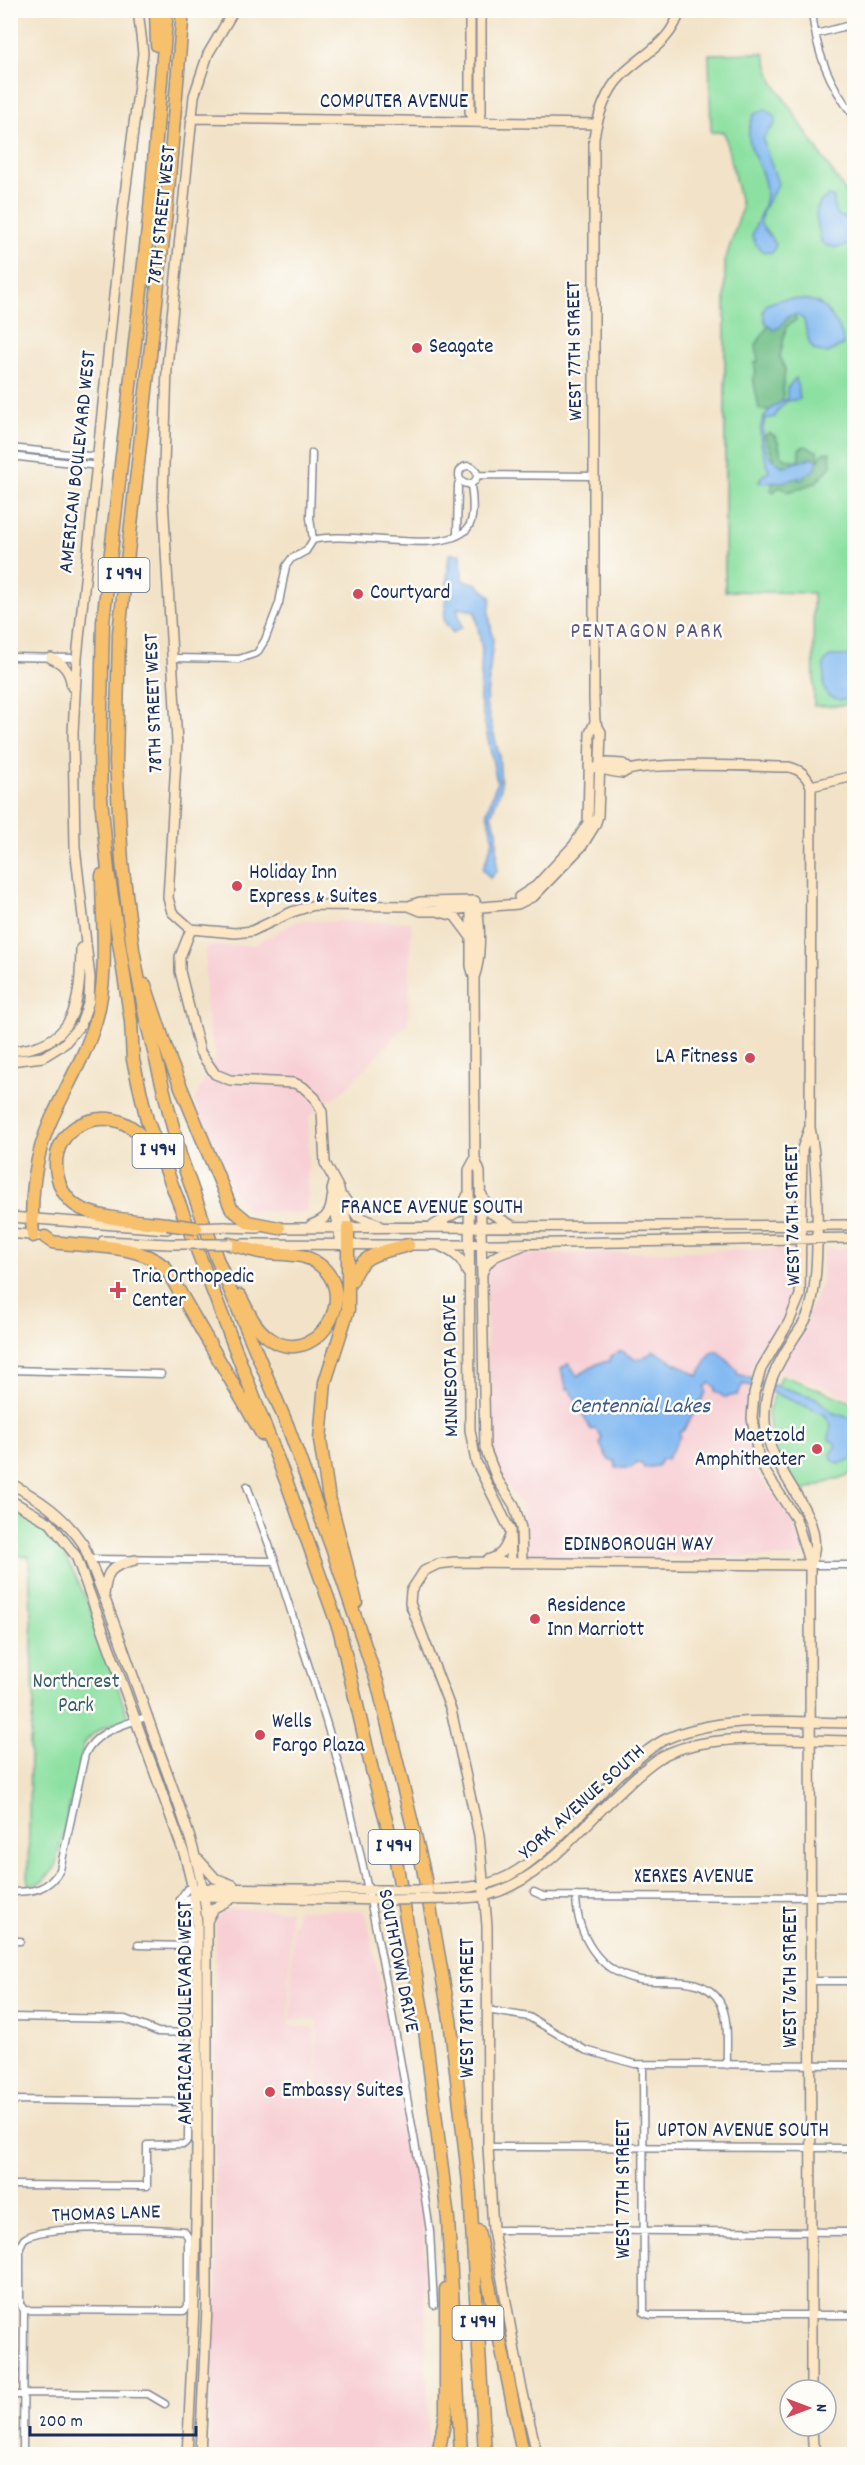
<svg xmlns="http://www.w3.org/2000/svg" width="865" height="2465" viewBox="0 0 865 2465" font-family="Dekko,sans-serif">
<rect width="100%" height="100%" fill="#fdfcf7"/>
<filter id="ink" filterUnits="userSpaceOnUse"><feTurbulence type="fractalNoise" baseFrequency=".0167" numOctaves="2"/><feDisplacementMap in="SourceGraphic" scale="12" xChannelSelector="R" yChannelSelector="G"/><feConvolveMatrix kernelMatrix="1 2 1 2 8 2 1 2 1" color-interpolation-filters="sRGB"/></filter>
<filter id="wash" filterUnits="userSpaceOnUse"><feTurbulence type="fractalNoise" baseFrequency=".008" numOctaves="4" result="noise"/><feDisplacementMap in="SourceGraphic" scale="24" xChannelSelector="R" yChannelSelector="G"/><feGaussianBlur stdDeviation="1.35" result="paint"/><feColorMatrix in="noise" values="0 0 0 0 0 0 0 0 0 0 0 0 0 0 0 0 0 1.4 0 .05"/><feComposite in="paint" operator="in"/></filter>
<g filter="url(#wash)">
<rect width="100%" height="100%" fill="#f2e3c8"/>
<!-- built -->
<path fill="#f7cfd4" d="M298,921l113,1 -3,101 -62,65 -37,28 -2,97 -60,-2 -15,-22 -38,-87 22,-48 -7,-23 -4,-31 1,-54 47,-1z
M854,1247v151l-76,-28 39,-75 5,-13 1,-27 4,-7z
M781,1249l13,23 -2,39 -40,54 -6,55 8,49 39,52 7,24 1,12h-268l-6,-3 -5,-48 -22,-33 -13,-40v-159l3,-11 13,-8z
M231,1909l59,1 -1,116 26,1 1,111 2,-118h-27l1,-96 4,-3v-11h65l6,7 56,291 6,244 -141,-1v3h-78l1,-124 6,-30 -3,-182 2,-197 6,-8z"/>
<!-- green -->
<path fill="#8ce0a1" stroke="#548880" stroke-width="1.5" d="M764,53l9,29 81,123v500l-40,1 -1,-113 -88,-2v-330l17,-53 -18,-76h-13l-2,-78z
M781,1375l73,28v70l-54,19 -28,-44 -4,-36z
M11,1511c14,7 31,15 42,28 33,42 57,127 75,179 -17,6 -34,11 -44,26l-29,124 -13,14 -14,4 2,-143 4,-40 -5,-147 -18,-1z"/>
<!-- forest -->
<path fill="#71be87" stroke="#467672" stroke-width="1.5" d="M794,313l2,7 -10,7 -6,30 5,12 -3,35 -10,6 -13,-1 -6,-32 3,-5 -2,-9 4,-1 -2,-17 14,-22z
M769,433c10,3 10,13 12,22l8,5h10v-11l6,-3 12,5 2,9 4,-7 7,-1 1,14 -16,17 -27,9 -8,-6 -7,7 -2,-2 3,-13 26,-3 -2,4 4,1 3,-3 -19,-12 -5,3 -6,-3c0,-12 -9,-19 -10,-30z"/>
<!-- water -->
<path fill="#83baf2" stroke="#4f74a8" stroke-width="1.5" d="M766,109l10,9c0,11 -11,12 -13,22l15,44 -15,26 -3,13 16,21 -3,8c-12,3 -17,-7 -21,-16 4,-15 15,-30 14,-45 -2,-31 -28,-44 -12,-77z
M828,196l6,2c0,23 4,15 20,24v20c-10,7 -23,7 -33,0 -2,-18 -13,-34 7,-46z
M783,299c10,0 23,-1 33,3 12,6 29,29 27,43l-16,8 -13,-3 -5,-8 -5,-22 -7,-5 -8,1 -9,11 -7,3 -8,-8 -2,-11 4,-7z
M796,378l4,21 -13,2 -9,9 -3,7 -10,2c-6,21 0,39 19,48l29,-10 4,3c3,19 -45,25 -58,22l2,-5 8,-6c-10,-31 -19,-56 18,-72v-11z
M449,554h12l1,26 15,4 14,13 -2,17 4,26 -7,64 13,51 2,33 -10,27 6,16v40l-7,7 -7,-9 10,-29 -6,-28 10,-30 -17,-82 2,-51 -7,-38 -18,-3 5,19 -9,6 -9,-12z
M831,656h23v42l-14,2 -12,-4 -4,-8v-25z
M621,1351c17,11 16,11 33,0l44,25 13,-23 7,-2 19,19v4l79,24 17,15 21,6v39l-15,6 -7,-4 -1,-6 5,-7 -2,-5 -5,-2 2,-15c-2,-3 -4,-9 -8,-11 -26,-11 -52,-24 -80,-30l-6,11 -13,2 -9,-6v-4l-5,-4 -5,4 1,5 -23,39 -4,1 1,4 -13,23h-5l-5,7 -13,2 -2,-5 -5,-1 -6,6h-15l-1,-7 -7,-2 -8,-15 2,-7 -7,-8 -4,1 -21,-41h-3l-6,-20 8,-6 8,13 22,-13 11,-2 1,-5z"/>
</g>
<g filter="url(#ink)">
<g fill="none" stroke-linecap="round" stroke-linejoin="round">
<!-- street casing -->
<g stroke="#868993" stroke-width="9">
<path id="street" d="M812,10c3,39 18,76 42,106
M816,34l38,-10
M10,448l89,9
M312,453l-2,65 3,22
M10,456l89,10
M459 475a9 9 0 1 1 18 0a9 9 0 1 1-18 0Z
M477,475l117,1
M457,534l1,-49 2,-6
M10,657l67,1
M173,658l66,1 18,-6 8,-13 14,-37 7,-37 5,-7 15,-8 7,-11c37,-10 129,16 154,-11 9,-10 5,-34 4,-45
M10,1370l151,4
M247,1486l28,75
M88,1559l187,2c25,81 54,161 74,244 31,129 52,262 76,393l5,33 4,74
M810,1565h44
M10,1892c23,0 38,-2 50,-22l25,-116c11,-24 40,-29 63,-38
M534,1892l9,4 311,1
M576,1896c1,39 22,77 64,84 27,4 63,-7 80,22 10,17 6,43 7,63
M185,1910l2,-11 7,-3
M10,1941h10
M138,1945l51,1
M810,1981h44
M487,2010l42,7 56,33 50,14 219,1
M10,2017l115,2 33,13 31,1
M643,2065l1,248 6,2h204
M10,2100l179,2
M488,2147l366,1
M10,2185l137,1v-41l37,-1 4,-4 2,-211 -10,-30 7,-10h6
M493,2230l361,2
M24,2393l124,1 17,10
M10,2395h14
M23,2454l1,-144 -4,-6v-57c1,-2 3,-7 4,-8 15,-15 136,-11 160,-8l4,6v69l-4,5 -160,-1"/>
</g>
<!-- secondary casing -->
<g stroke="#868993" stroke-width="12">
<path id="secondary" d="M470,10v102l6,10
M191,118l405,6
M476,122l5,-9v-103
M51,658c14,6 19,14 21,29
M589,767c13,1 21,5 34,6 14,-13 139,-6 166,-6 12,3 17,8 22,19l-1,342c8,37 12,151 -2,186 -3,9 -9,16 -14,24 -17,26 -31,51 -29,84 3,53 67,95 45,143l1,825
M600,768l7,-5 16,1 5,4
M811,786l43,-10
M519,897l17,-11 38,-41 14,-22 2,-90 5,-11
M473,903c10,12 7,60 1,74
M471,904v62l3,11 1,182 5,13 5,276 12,31 17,26 7,23 1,35
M409,906l11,-4 55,-1
M440,912l15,4 15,20
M191,929l44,4 17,-2 40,-19 22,-7 95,1 12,5h15l82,-7 16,-8 48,-50 13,-21 3,-9 3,-84 -6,-10 -1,-23v-561c3,-20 12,-48 28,-63 21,-21 50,-33 58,-65
M191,929l-19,-17 -4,-14 9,-155 -14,-245 4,-131 27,-271 14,-42 26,-44
M191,929l-11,28v14l20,81 15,22 15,6 64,3 9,4 12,11 7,14 3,51 14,26 9,39
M10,1051c67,-4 70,-48 71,-103
M10,1061l33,-4 21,-13 17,-20 8,-23 1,-23 -15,-131 -2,-114 4,-75 45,-440 21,-165 -5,-43
M809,1129l-7,20 -2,146 -11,27 -28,47 -7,24 -2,25 6,37 8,18 30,46 14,46
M475,1159l-6,11 1,260 6,32 34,68 1,33
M334,1183l-2,7 9,54
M482,1195l7,17 22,13
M344,1198l13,18 22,9
M10,1217l157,12
M311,1225c14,-5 20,-11 21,-27
M434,1225l27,-15 6,-14
M224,1227l34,1
M275,1228l579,-3
M10,1233l28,3
M103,1241l66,3
M242,1244l196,1 416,-7
M440,1246c13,6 23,12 27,26
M482,1274c7,-23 27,-20 45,-31
M10,1483c31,17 54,33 73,61 28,67 52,137 76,206 20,56 43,111 48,171v386l-7,147
M10,1500l40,23 26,33 109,300 8,33 4,34c1,177 1,355 -10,531
M487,1560c13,-3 18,-10 22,-22
M104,1595c3,-26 6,-28 31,-35
M199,1860l16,18 18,7
M199,1888l179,2
M428,1890c26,-1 57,-2 80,-14 41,-22 77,-69 111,-101 14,-12 30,-28 47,-36 58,-26 127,-16 188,-16
M201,1896l181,4
M456,1899c11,-2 22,-1 32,-4 52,-15 87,-60 125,-97 15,-14 30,-30 48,-41 47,-27 139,-16 193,-16
M207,1921l7,-13 17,-9
M812,2426l1,19 5,9
M537,2454l-16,-69 -28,-155 -5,-83 -1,-221 -8,-91 -28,-125 -41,-107 1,-12 13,-20 14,-7 17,-2 355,3"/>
</g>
<!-- highway casing -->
<g stroke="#868993" stroke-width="15">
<path id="highway" d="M156,10l1,35
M183,10l-16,193 -48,430 -3,129 6,100 11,87 13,71 34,135 37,104 71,168 45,124 45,134 45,183 27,151 20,173 15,262
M101,798l7,73 23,150 2,39 14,60 141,366 52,146 32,138 22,79 30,173 24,197 13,235
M101,804l-1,-53 3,-129 46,-402 18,-210
M145,985l26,78 60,145 17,14 31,6
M152,1154c-25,-62 -113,-35 -93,28 3,11 12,22 23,27 22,11 60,12 85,15
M348,1228v82l-23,72 -5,58 8,53 28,109
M33,1236c-3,-39 2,-81 18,-116 15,-33 35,-65 45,-100 13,-46 6,-97 6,-145
M45,1237l7,5c35,5 85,1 113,25l97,167
M229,1244c10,2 21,6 31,8 17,3 39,0 54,9 53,32 -1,112 -46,76 -14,-10 -20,-26 -28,-41
M352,1281c7,-28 32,-29 56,-36
M478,2231l45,223
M438,2454l8,-42v-123"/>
</g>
<!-- street -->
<use href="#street" stroke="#fff" stroke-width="6"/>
<!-- secondary -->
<use href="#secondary" stroke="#fce6c4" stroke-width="9"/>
<!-- highway -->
<use href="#highway" stroke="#f7c06c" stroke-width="12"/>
<!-- secondary-bridge casing -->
<g stroke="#868993" stroke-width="12" stroke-linecap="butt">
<path id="secondary-bridge" d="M191,1228l33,-1
M169,1244h60
M378,1890h50
M382,1900l74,-1"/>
</g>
<!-- highway-bridge casing -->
<g stroke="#868993" stroke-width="15" stroke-linecap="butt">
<path id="highway-bridge" d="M167,1224l29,4"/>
</g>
<!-- secondary-bridge -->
<use href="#secondary-bridge" stroke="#fce6c4" stroke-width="9"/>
<!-- highway-bridge -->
<use href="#highway-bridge" stroke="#f7c06c" stroke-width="12"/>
</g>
</g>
<!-- markers -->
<g fill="#d1495b" stroke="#fdfcf7" stroke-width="2">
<circle cx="417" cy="348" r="6"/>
<circle cx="358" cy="594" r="6"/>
<circle cx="237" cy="886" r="6"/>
<circle cx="750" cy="1058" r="6"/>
<path d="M115 1281h6v6h6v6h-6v6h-6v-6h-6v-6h6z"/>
<circle cx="817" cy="1449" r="6"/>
<circle cx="535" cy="1619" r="6"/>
<circle cx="260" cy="1735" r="6"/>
<circle cx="270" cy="2092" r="6"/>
</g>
<g text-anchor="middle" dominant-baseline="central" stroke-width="5" stroke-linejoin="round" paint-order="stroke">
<!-- shield labels -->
<g fill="#fdfcf7" stroke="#5f6c8c" stroke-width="1.5">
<rect x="98.5" y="558" width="51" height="34" rx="4.5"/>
<rect x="132.5" y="1134" width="51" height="34" rx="4.5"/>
<rect x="368.5" y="1830" width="51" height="34" rx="4.5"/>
<rect x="452.5" y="2306" width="51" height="34" rx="4.5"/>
</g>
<g font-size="20" font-weight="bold" fill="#1b2f5e">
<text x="124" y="575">I 494</text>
<text x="158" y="1151">I 494</text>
<text x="394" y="1847">I 494</text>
<text x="478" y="2323">I 494</text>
</g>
<!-- street labels -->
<g font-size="21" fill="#1b2f5e" stroke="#fdfcf7">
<text x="394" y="103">COMPUTER AVENUE</text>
<text transform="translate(163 215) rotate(-84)">78TH STREET WEST</text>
<text transform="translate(576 351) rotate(-91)">WEST 77TH STREET</text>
<text transform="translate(79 462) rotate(-84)">AMERICAN BOULEVARD WEST</text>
<text transform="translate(155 703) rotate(-92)">78TH STREET WEST</text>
<text x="432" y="1209">FRANCE AVENUE SOUTH</text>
<text transform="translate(794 1215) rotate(-91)">WEST 76TH STREET</text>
<text transform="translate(452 1366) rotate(-91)">MINNESOTA DRIVE</text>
<text x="638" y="1546">EDINBOROUGH WAY</text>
<text transform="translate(583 1803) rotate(-42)">YORK AVENUE SOUTH</text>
<text x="694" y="1878">XERXES AVENUE</text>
<text transform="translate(397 1961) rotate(79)">SOUTHTOWN DRIVE</text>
<text transform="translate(792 1977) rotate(-90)">WEST 76TH STREET</text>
<text transform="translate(469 2008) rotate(-90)">WEST 78TH STREET</text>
<text transform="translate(187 2013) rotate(-90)">AMERICAN BOULEVARD WEST</text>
<text x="743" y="2132">UPTON AVENUE SOUTH</text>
<text transform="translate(625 2189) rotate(-90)">WEST 77TH STREET</text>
<text transform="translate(106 2215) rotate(-2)">THOMAS LANE</text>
</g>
<!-- poi labels -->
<g font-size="21" fill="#1b2f5e" stroke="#fdfcf7" text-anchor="start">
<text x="429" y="348">Seagate</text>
<text x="370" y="594">Courtyard</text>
<text x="249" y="874">Holiday Inn<tspan x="249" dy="24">Express &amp; Suites</tspan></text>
<text x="738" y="1058" text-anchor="end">LA Fitness</text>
<text x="132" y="1278">Tria Orthopedic<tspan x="132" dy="24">Center</tspan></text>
<text x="805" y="1437" text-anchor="end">Maetzold<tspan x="805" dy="24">Amphitheater</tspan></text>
<text x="547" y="1607">Residence<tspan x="547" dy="24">Inn Marriott</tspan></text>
<text x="272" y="1723">Wells<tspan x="272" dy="24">Fargo Plaza</tspan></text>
<text x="282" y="2092">Embassy Suites</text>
</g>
<!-- park labels -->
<g font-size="21" fill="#375b6f" stroke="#fdfcf7">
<text x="76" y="1683">Northcrest<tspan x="76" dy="24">Park</tspan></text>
</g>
<!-- neighbourhood labels -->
<g font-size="22" letter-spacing="1.5" fill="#5d5984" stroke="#fdfcf7">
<text x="647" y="632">PENTAGON PARK</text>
</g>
<!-- water labels -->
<g font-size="22" font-style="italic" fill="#3a598a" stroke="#fdfcf7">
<text x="640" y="1407">Centennial Lakes</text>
</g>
</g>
<!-- margin -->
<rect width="865" height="2465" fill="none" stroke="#fdfcf7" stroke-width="36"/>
<!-- north arrow -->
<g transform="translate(808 2408) rotate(90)"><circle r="28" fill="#fdfcf7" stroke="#a3aaba" stroke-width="1.5"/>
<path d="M0-4.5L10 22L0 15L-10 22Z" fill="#d1495b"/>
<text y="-9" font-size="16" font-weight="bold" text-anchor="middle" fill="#1b2f5e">N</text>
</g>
<!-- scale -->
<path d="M30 2426v9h166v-9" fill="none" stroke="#1b2f5e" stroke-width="3"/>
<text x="39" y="2426" font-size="18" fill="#1b2f5e" stroke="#fdfcf7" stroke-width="4.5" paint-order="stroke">200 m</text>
</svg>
